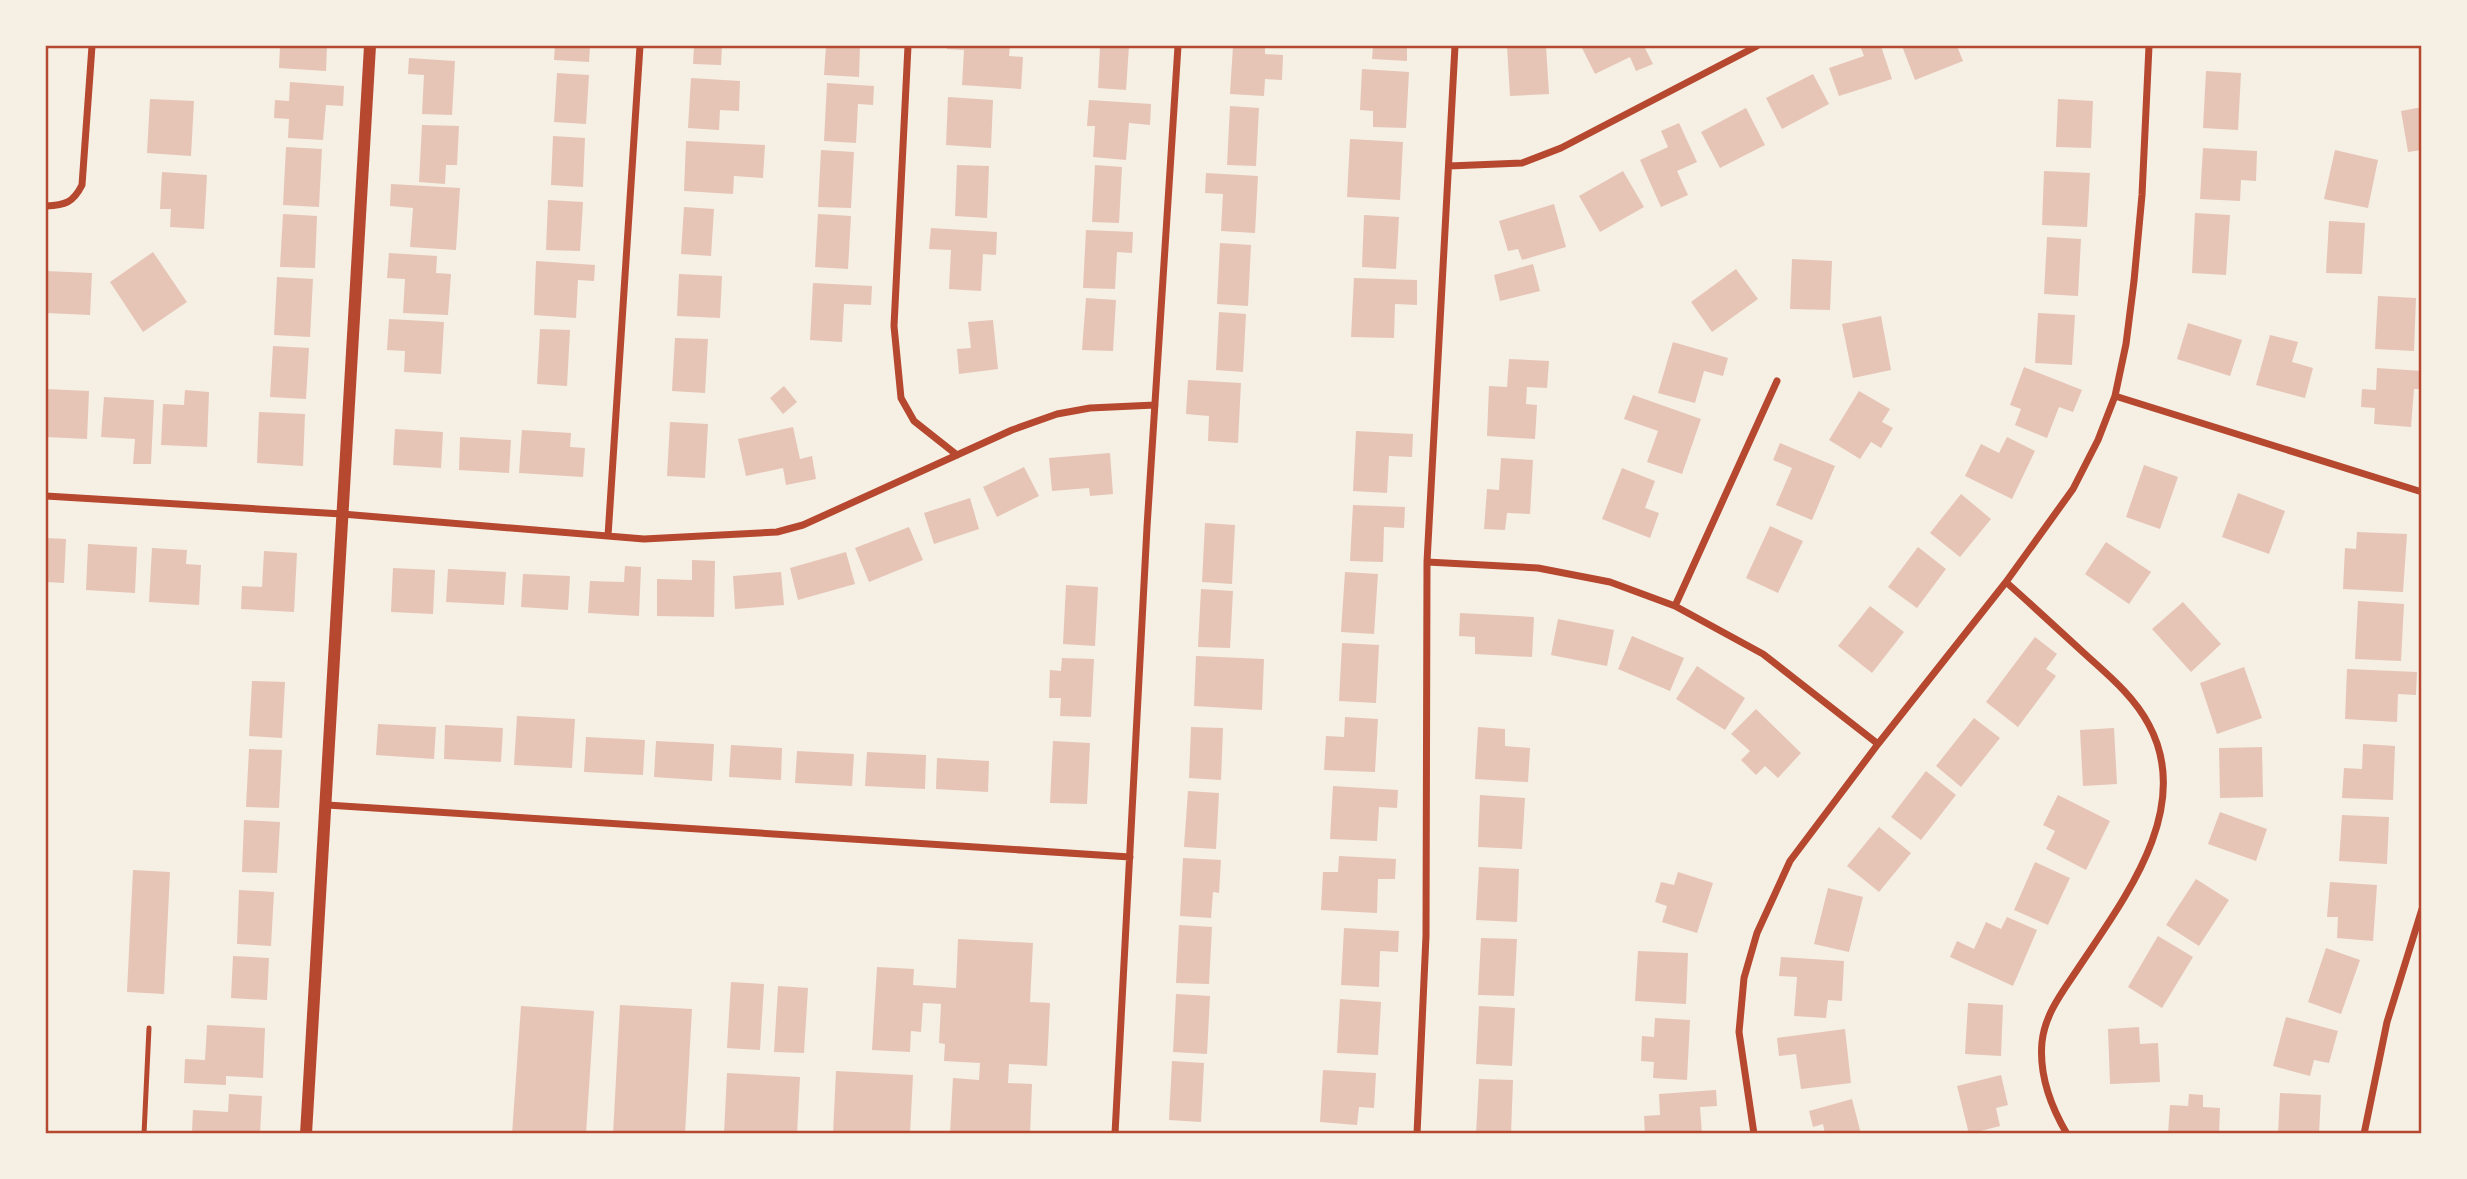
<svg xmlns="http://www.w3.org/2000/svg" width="2467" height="1179" viewBox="0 0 2467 1179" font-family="Montserrat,sans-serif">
<rect width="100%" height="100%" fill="#f6efe4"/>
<!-- building -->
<path fill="#e6c5b7" d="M280,46h47l-1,25 -47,-3z
M555,46h35l-1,16 -35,-2z
M694,46h28l-1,19 -28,-1z
M826,46h34l-1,31 -35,-2z
M947,46h63l-1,10 14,1 -2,32 -59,-4 2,-35 -17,-1z
M1100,46h29l-3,44 -28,-2z
M1233,46h32v8l18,1 -1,25 -17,-1 -1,17 -34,-2z
M1373,46h34v15l-35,-2z
M1507,46h39l3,48 -39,2z
M1581,46h63l9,18 -17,7 -6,-14 -35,17z
M1860,46h21l11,33 -53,17 -10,-28 35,-12z
M1902,46h55l6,15 -48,19z
M409,58l46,3 -3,54 -30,-1 2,-39 -16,-1z
M1362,69l47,3 -3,56 -33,-1v-16l-13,-1z
M2206,71l35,2 -3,57 -35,-2z
M557,73l32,2 -3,49 -32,-2z
M1813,74l16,30 -47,25 -16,-31z
M691,78l49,3 -1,30 -19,-1 -1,20 -31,-2z
M290,82l54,4 -1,20 -17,-1 -3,35 -35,-2 1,-19 -15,-1 1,-18 14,1z
M827,83l47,3 -1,19 -15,-1 -2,39 -32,-2z
M948,97l45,3 -2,48 -45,-3z
M150,99l44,2 -3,55 -44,-3z
M2058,99l35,2 -2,47 -35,-1z
M1089,100l62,4 -1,21 -21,-2 -3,37 -33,-3 2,-31h-8z
M1230,106l29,2 -3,58 -29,-1z
M2422,107v43l-14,2 -7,-41z
M1746,108l19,37 -45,23 -19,-36z
M1679,123l18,39 -20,9 11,24 -27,12 -21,-47 28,-13 -7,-16z
M422,125l37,1 -2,39h-11l-1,19 -26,-2z
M553,136l32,2 -2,49 -32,-2z
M1350,139l53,3 -3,58 -53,-3z
M686,141l79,4 -2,33 -29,-2 -1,18 -49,-3z
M286,147l36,2 -3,58 -36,-2z
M2203,148l54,3 -1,30 -15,-1 -1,21 -40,-2z
M821,150l33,2 -3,56 -33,-1z
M2335,150l43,10 -10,48 -44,-9z
M957,165l32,1 -2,52 -32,-2z
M1095,165l27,2 -3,56 -27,-1z
M1623,171l21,36 -44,25 -21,-36z
M2044,171l46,2 -3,54 -45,-2z
M162,172l45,3 -3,54 -34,-2 1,-18h-11z
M1206,173l52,3 -3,57 -34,-2 2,-37 -18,-1z
M391,184l69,4 -4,62 -46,-3 3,-39 -23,-2z
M548,200l35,2 -3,49 -34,-1z
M1554,204l12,43 -44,13 -4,-11 -10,2 -9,-30z
M684,207l30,2 -3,47 -30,-2z
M2195,213l35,2 -4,60 -34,-2z
M283,214l34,2 -2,52 -35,-1z
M818,214l33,2 -3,53 -33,-2z
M1364,215l35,2 -3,52 -34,-2z
M2329,221l36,2 -3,51 -36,-1z
M931,228l66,4 -1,23 -13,-1 -2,37 -32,-2 2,-39 -22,-1z
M1086,230l47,2 -1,21 -15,-1 -2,37 -32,-1z
M2047,237l34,2 -3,57 -34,-2z
M1220,243l31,2 -3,61 -31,-2z
M153,252l34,50 -44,30 -33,-50z
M389,253l48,3 -1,17 15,1 -3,41 -45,-2 2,-34 -18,-1z
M1792,259l40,2 -2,49 -40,-1z
M536,261l59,4 -1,16 -16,-1 -2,38 -42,-3z
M1533,264l7,27 -40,10 -6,-26z
M1736,269l22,30 -46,33 -21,-30z
M46,271l46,2 -2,42 -44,-2z
M679,274l43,2 -2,42 -43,-2z
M277,277l36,2 -3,58 -36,-2z
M1354,278l63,2v25l-22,-1 -1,34 -43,-1z
M813,283l59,3 -1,19 -27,-1 -2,38 -32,-2z
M2378,296l38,2 -2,53 -39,-2z
M1086,298l30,2 -3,51 -31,-1z
M1219,312l27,2 -3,58 -27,-2z
M2038,313l37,2 -3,50 -37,-2z
M1881,316l10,54 -38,8 -11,-54z
M389,319l55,3 -3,52 -37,-2 1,-21 -18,-1z
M993,320l5,49 -39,5 -2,-25 14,-1 -3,-26z
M2188,323l54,17 -12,36 -53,-17z
M540,329l30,1 -3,56 -30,-2z
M2270,335l28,7 -6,20 21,6 -8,30 -49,-13z
M675,338l33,1 -3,54 -33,-2z
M1673,342l55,16 -5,18 -19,-5 -9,32 -37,-10z
M273,346l36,2 -3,51 -36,-2z
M1509,359l40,2 -2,27 -20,-1 -1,17 11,1 -2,34 -48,-3 2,-50 18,1z
M2024,367l58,23 -9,22 -14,-5 -12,31 -32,-13 6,-16 -11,-4z
M2377,368l45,3v18h-8l-3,38 -37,-3 1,-16 -14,-1 1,-18 14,1z
M1188,380l53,3 -3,60 -30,-2 1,-25 -23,-2z
M784,386l13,16 -14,12 -13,-16z
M46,389l43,2 -2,48 -41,-2z
M185,390l24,2 -2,55 -46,-2 2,-41 21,1z
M1859,391l31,18 -8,13 11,6 -12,20 -10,-6 -11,17 -31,-19z
M1633,395l68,24 -19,55 -35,-12 11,-31 -34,-12z
M104,397l50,3 -3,64h-18l2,-25 -34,-2z
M259,412l46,2 -2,52 -46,-3z
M670,422l38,2 -3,54 -38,-2z
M793,427l7,32 12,-3 4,23 -30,6 -3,-17 -37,8 -8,-37z
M395,429l48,3 -2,36 -48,-3z
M522,430l49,3 -1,14 15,1 -2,29 -64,-4z
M1356,431l57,3 -1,23 -23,-1 -2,37 -34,-2z
M460,437l51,3 -2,33 -50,-3z
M2007,437l28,14 -23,48 -47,-23 16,-32 18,9z
M1780,443l55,23 -23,54 -36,-15 16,-37 -19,-8z
M1110,453l3,41 -23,2 -1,-8 -37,3 -3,-33z
M1501,458l32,2 -3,54 -23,-1 -2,17 -21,-1 3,-40 12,1z
M2144,465l34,12 -18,52 -34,-12z
M1024,467l15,29 -42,21 -14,-30z
M1622,468l33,13 -10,27 14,5 -9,25 -48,-19z
M2238,493l47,18 -16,43 -47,-17z
M1961,494l30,25 -31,38 -30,-24z
M970,498l9,31 -45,15 -10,-31z
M1353,505l52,2 -1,21 -20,-1 -1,35 -33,-1z
M1205,523l30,2 -3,59 -30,-2z
M1770,526l33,15 -25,52 -32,-15z
M909,527l14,33 -54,22 -14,-34z
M2357,532l50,2 -4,58 -60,-3 2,-41 11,1z
M46,538l20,1 -2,44 -18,-1z
M2106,542l45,30 -22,32 -44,-30z
M88,544l49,3 -2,46 -49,-3z
M1918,547l28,22 -29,39 -29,-21z
M152,548l35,2 -1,14 15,1 -2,40 -50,-3z
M264,551l33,2 -3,59 -53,-3 1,-23 20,1z
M846,552l9,32 -57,16 -8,-32z
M692,560l23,1 -1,56 -57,-1v-37l35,1z
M625,566l16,1 -2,49 -51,-3 2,-32 34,1z
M393,568l42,2 -2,44 -42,-2z
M448,569l58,3 -2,33 -58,-3z
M781,572l3,33 -49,4 -2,-33z
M1345,572l33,2 -4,60 -33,-2z
M523,574l47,2 -2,34 -47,-3z
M1066,585l32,2 -3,59 -32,-2z
M1201,589l32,2 -3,57 -32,-1z
M2358,601l46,3 -3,57 -46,-2z
M2183,602l38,42 -30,28 -39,-43z
M1870,606l34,26 -32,41 -34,-27z
M1460,613l74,4 -2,40 -57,-3v-17l-16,-1z
M1558,619l56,11 -7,36 -56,-11z
M1632,636l52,22 -14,33 -52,-22z
M2035,637l22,17 -11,15 10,7 -38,51 -32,-25z
M1342,643l37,2 -3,58 -37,-2z
M1196,656l68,3 -2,51 -68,-4z
M1062,658l32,1 -3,58 -31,-1 1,-18h-12l1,-28 11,1z
M1697,666l48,32 -20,32 -49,-31z
M2244,667l18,51 -45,16 -17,-51z
M2347,669l70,3 -1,23 -18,-1 -1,28 -52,-3z
M252,681l33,1 -3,56 -33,-2z
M1756,709l45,44 -23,25 -13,-12 -9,9 -15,-15 9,-9 -19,-17z
M517,716l58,3 -3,49 -58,-3z
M1345,717l33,2 -3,53 -51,-2 2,-34 18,1z
M1974,718l26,20 -39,49 -25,-21z
M378,724l58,3 -2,32 -58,-4z
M445,725l58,3 -2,34 -57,-3z
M1191,727l32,1 -2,52 -32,-2z
M1478,727l27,2v17l25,2 -2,34 -53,-3z
M2114,728l3,56 -34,2 -3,-56z
M586,737l59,3 -2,35 -59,-3z
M656,741l58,3 -2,37 -58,-4z
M1053,741l37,2 -3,61 -37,-1z
M2363,744l32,2 -2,54 -51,-2 2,-30 18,1z
M731,745l51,3 -1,32 -52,-3z
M2262,747l1,50 -43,1 -1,-50z
M249,749l33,1 -3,58 -33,-1z
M797,751l57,3 -2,32 -57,-3z
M867,752l59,3 -1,34 -60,-3z
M937,758l52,3 -1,31 -52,-3z
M1926,771l30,24 -35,45 -30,-23z
M1333,786l65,4 -1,18 -18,-1 -2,34 -47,-2z
M1188,791l31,2 -3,56 -32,-2z
M1480,795l45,3 -3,51 -44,-2z
M2058,795l52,26 -24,49 -40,-21 9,-18 -12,-6z
M2220,812l47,17 -11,32 -48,-17z
M2342,815l47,2 -2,47 -48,-3z
M244,820l36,2 -3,51 -35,-1z
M1879,827l32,26 -32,39 -32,-26z
M1339,856l57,3 -1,20h-17l-1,34 -56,-3 2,-38h15z
M1183,858l38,2 -2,33 -6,-1 -2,26 -31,-2z
M2035,862l35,16 -22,47 -34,-15z
M1479,867l40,2 -2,53 -41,-2z
M133,870l37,2 -6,122 -37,-2z
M1678,872l35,11 -16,50 -35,-11 5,-16 -12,-4 6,-20 13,3z
M2196,879l33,21 -30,46 -33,-21z
M2330,882l47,3 -4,56 -36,-3 1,-21h-11z
M1828,888l35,9 -14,55 -35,-8z
M239,890l35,2 -3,54 -34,-2z
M2007,917l30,13 -24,56 -63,-29 7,-16 17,8 12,-27 15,7z
M1179,925l33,2 -3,57 -33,-1z
M1344,928l55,3 -1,21 -18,-1 -1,36 -38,-2z
M2158,936l35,21 -31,51 -34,-21z
M1481,938l36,1 -3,57 -36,-1z
M958,939l75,4 -3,59 20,1 -3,63 -38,-2 -1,19 24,1 -2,50h-80l3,-56 26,2 1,-17 -36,-2 1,-17 -6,-1 2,-39 -18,-1 -2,29 -10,-1 -1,21 -38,-2 5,-83 37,2 -1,16 43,3z
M2326,948l34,12 -19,54 -33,-12z
M1638,951l50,2 -2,51 -51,-3z
M233,956l36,2 -2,42 -36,-2z
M1781,957l63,4 -2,40 -14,-1 -2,18 -32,-2 3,-39 -18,-1z
M731,982l33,2 -4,66 -33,-2z
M778,986l30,2 -4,65 -30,-1z
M1176,994l34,2 -3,58 -34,-2z
M1340,999l41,3 -3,53 -41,-2z
M1968,1003l35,2 -2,51 -36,-2z
M620,1005l72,4 -7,125h-72z
M521,1006l73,5 -8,123h-74z
M1479,1006l36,2 -3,58 -36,-2z
M2286,1017l52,14 -9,32 -15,-3 -4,16 -37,-10z
M1655,1018l35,2 -3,60 -34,-2 1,-16 -13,-1 1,-25 12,1z
M207,1025l58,3 -2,50 -37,-2v9l-42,-2 1,-24 20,1z
M2139,1027l1,17 18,-1 2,39 -50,2 -2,-55z
M1845,1029l6,54 -50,6 -5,-35 -17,2 -2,-18z
M1172,1061l32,2 -3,59 -32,-2z
M1323,1070l53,3 -2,35 -15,-1 -2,18 -37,-3z
M836,1071l77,4 -3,59h-77z
M727,1073l73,4 -3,57h-73z
M2001,1075l7,30 -12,3 4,18 -31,8 -12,-48z
M1479,1079l34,1 -2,54h-35z
M1716,1090l1,16 -17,1 2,27h-57l-1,-18 16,-1 -1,-21z
M2280,1093l41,2 -2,39h-41z
M229,1094l33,2 -2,38 -68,-2 1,-22 35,2z
M2189,1094l14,1v12l17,1 -1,26h-51l2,-29 18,1z
M1852,1099l9,35h-36l-2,-10 -10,3 -4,-16z"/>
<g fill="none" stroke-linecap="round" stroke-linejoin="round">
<!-- service -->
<path stroke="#b5482f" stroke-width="5" d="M144,1134l5,-106"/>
<!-- minor -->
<path stroke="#b5482f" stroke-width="7" d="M908,46l-14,280 7,72 13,23 43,34
M1449,166l73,-3 39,-15 196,-102
M46,206c19,-1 27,-3 36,-21l10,-139
M2115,396l307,96
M46,496l296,18 302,25 133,-7 26,-7 209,-95 45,-16 33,-6 65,-3
M608,536l32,-490
M1427,562l111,6 72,14 65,24 88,48 115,90
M2006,582c27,24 53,48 79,72 23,21 49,42 64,71 45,84 -25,174 -70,242 -15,23 -34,46 -37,75 -3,32 9,65 25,92
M1675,606l102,-225
M327,805l803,52
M1115,1134l32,-607 31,-481
M1417,1134l9,-198 1,-374 28,-516
M1754,1134l-15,-102 5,-54 13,-45 33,-72 88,-117 128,-162 67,-93 25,-49 17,-44 11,-52 8,-63 8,-86 7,-149
M2364,1134l23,-112 35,-113"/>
<!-- tertiary -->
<path stroke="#b5482f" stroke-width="12" d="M306,1134c24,-363 42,-726 64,-1088"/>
</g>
<!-- border -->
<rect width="2467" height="1179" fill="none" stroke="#f6efe4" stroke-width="94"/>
<rect x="47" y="47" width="2373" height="1085" fill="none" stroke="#b5482f" stroke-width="2.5"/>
</svg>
